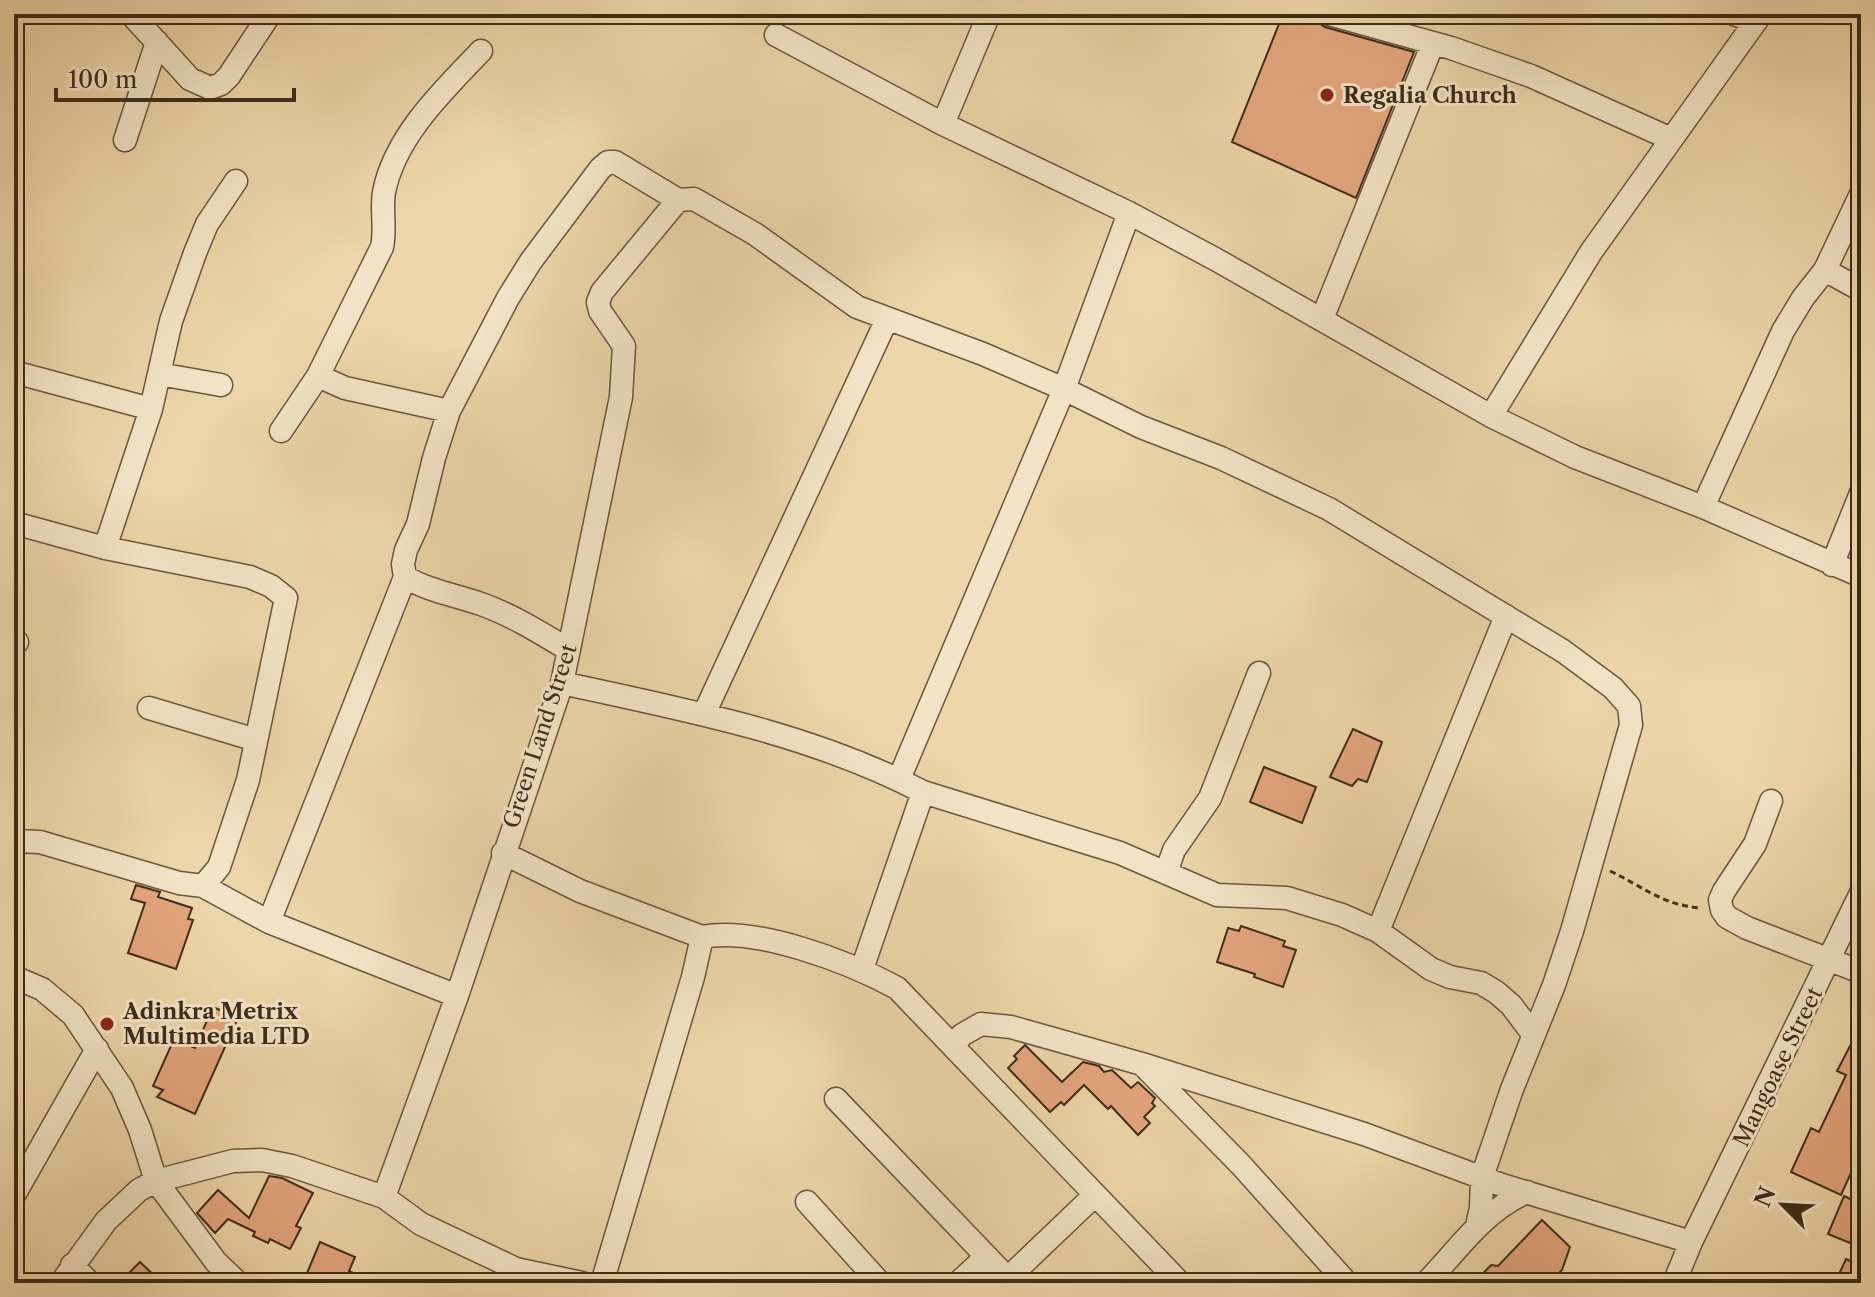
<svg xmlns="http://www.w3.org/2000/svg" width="1875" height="1297" viewBox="0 0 1875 1297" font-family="'Libre Caslon Text',serif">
<rect width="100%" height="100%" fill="#edd6a9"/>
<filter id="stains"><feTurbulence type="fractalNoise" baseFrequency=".0025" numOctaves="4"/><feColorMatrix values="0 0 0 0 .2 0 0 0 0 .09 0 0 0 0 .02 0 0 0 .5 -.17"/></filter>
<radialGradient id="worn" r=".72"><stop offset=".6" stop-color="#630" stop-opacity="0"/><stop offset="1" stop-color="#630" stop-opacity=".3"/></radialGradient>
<!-- building -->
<path fill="#e4a57d" stroke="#3d2d1b" stroke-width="2" d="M1283,14h24l8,3 4,6 6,4 89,25 -58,146 -124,-56z
M1353,729l29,13 -15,40 -9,-3 -6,7 -22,-9z
M1264,767l52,20 -14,36 -52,-21z
M136,885l24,7 -2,5 34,11 -4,11 5,1 -17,49 -48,-16 17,-50 -14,-4z
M1241,926l44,15 -2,5 13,4 -13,37 -29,-10 1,-3 -38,-12 11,-34 11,3z
M213,1007l25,11 -43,96 -38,-17 6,-7 -10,-4 21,-47 21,9z
M1861,1025v126l-20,44 -50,-23 20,-44 8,4 27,-57 -9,-4z
M1025,1045l37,37 21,-20 16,4 5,6 8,-2 19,18 7,-6 17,16 -3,5 3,3 -11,11 6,6 -12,12 -27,-29 -3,3 -24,-24 -20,20 -3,-3 -11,10 -42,-44 9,-9 -3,-3z
M269,1176l13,2 31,15 -17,33 5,2 -11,21 -20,-10 -2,4 -15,-7 2,-4 -27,-13 -13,14 -18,-20 21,-23 31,28z
M1844,1196l17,8v14l-11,25 -22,-9z
M1542,1220l28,27 -8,23 -12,13h-76l17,-18 7,1z
M320,1242l35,15 -6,14 24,12h-57l-11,-5z
M1846,1259l15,7v17h-26z
M140,1262l22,21h-43z"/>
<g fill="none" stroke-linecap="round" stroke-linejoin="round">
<!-- minor casing -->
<g stroke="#69573e" stroke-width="25">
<path id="minor" d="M131,14l59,65 20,9 11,-4 8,-8 41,-62
M1329,14l122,34 80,28 140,63
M1734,14l21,8
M776,35l167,89 186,89 86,46 276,157 84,41 128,50 158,69
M943,124l46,-110
M125,140l32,-98
M1825,270l36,20
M1322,319l111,-276
M14,372l137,37
M159,374l62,11
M318,376l27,12 104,23
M1491,416l100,-164 170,-238
M281,431l37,-55 64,-129c4,-19 -1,-37 2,-55 11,-56 59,-101 97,-141
M1703,507l80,-176 20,-33 22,-28 36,-76
M14,523l91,25 145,29 21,9 15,12 -38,182 -29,87 -16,19
M105,548l46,-139 20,-88 24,-68 12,-29 29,-43
M1832,565l29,-72
M405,577c24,14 50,18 76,27 31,11 60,29 88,46
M14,641l3,1
M562,683c123,27 248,50 361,109l197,61 97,42 70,3 55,17 36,16 53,38 19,8 31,6 15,9 15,13 22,29
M149,708l107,32
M704,714l183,-395
M899,779l165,-390 65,-176
M1771,801l-16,43 -31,47 -4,9 2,10 5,7 20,11 114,44
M14,841l26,1 139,41 24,3 66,36 188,74
M503,853l77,38 122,46c54,-11 147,25 195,51l283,295
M1166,873l8,-23 36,-52 49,-125
M269,922l136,-345 -2,-13 3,-14 12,-26 16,-66 15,-47 59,-113 23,-37 69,-92 8,-7h7l63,38 16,-1 61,35 102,73 126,47 81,35 77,38 80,31 108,51 234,142 50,37 16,18 2,19 -59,206 -18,54 -42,104 -30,88 -1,31 -4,18
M1378,931l128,-315
M862,969l61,-177
M14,977l28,12 31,26 49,73 18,42 16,51 60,81 22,21
M953,1046l9,-11 19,-11 30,3 131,37 222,70 138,51 189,57
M1143,1065l98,100 106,118
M836,1099l176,184
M14,1195l83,-146
M384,1197l73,-201 105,-313 59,-286 3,-51 -24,-35 -2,-9 4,-10 76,-92
M807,1202l73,81
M72,1265l18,18
M1008,1278l87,-83
M61,1283l45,-62 33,-31 17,-9 77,-20 29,-1 30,6 92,31 37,27 95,45 66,14
M602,1283l91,-306 9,-40
M958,1283l28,-26
M1426,1283c32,-33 57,-72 101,-91
M1674,1283l17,-41 170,-349"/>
</g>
<!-- path -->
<path stroke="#3d2d1b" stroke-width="3" stroke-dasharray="6 4" stroke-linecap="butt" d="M1610,871c34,16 52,34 91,37"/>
<!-- minor -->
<use href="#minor" stroke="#f3e4c7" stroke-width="22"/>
</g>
<!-- markers -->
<g fill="#8f2418" stroke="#f3e4c7" stroke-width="3">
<circle cx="1327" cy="95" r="8"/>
<circle cx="107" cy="1024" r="8"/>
</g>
<g text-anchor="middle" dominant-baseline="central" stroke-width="6" stroke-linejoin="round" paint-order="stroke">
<!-- poi labels -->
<g font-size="22" font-weight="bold" fill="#3d2d1b" stroke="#f3e4c7" text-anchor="start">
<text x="1343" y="95">Regalia Church</text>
<text x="123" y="1011">Adinkra Metrix<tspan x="123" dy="25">Multimedia LTD</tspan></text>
</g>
<!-- street labels -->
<g font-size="22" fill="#3d2d1b" stroke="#f3e4c7">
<text transform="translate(540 736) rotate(-72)">Green Land Street</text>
<text transform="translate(1778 1067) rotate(-64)">Mangoase Street</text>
</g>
</g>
<!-- margin -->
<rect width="1875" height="1297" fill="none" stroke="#edd6a9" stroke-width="48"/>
<rect x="16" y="16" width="1843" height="1265" fill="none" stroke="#3d2d1b" stroke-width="4"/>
<rect x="24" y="24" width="1827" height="1249" fill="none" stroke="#3d2d1b" stroke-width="2"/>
<!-- north arrow -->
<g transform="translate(1783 1205) rotate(294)" stroke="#f3e4c7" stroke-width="6" paint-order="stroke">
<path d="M0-6L14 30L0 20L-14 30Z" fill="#3d2d1b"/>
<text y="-12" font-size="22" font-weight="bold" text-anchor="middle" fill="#3d2d1b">N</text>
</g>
<!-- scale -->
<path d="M56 88v12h238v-12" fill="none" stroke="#3d2d1b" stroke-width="4"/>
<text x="68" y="88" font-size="24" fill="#3d2d1b" stroke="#f3e4c7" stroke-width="6" paint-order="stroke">100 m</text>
<rect width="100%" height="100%" filter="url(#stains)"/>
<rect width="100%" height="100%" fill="url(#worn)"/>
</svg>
